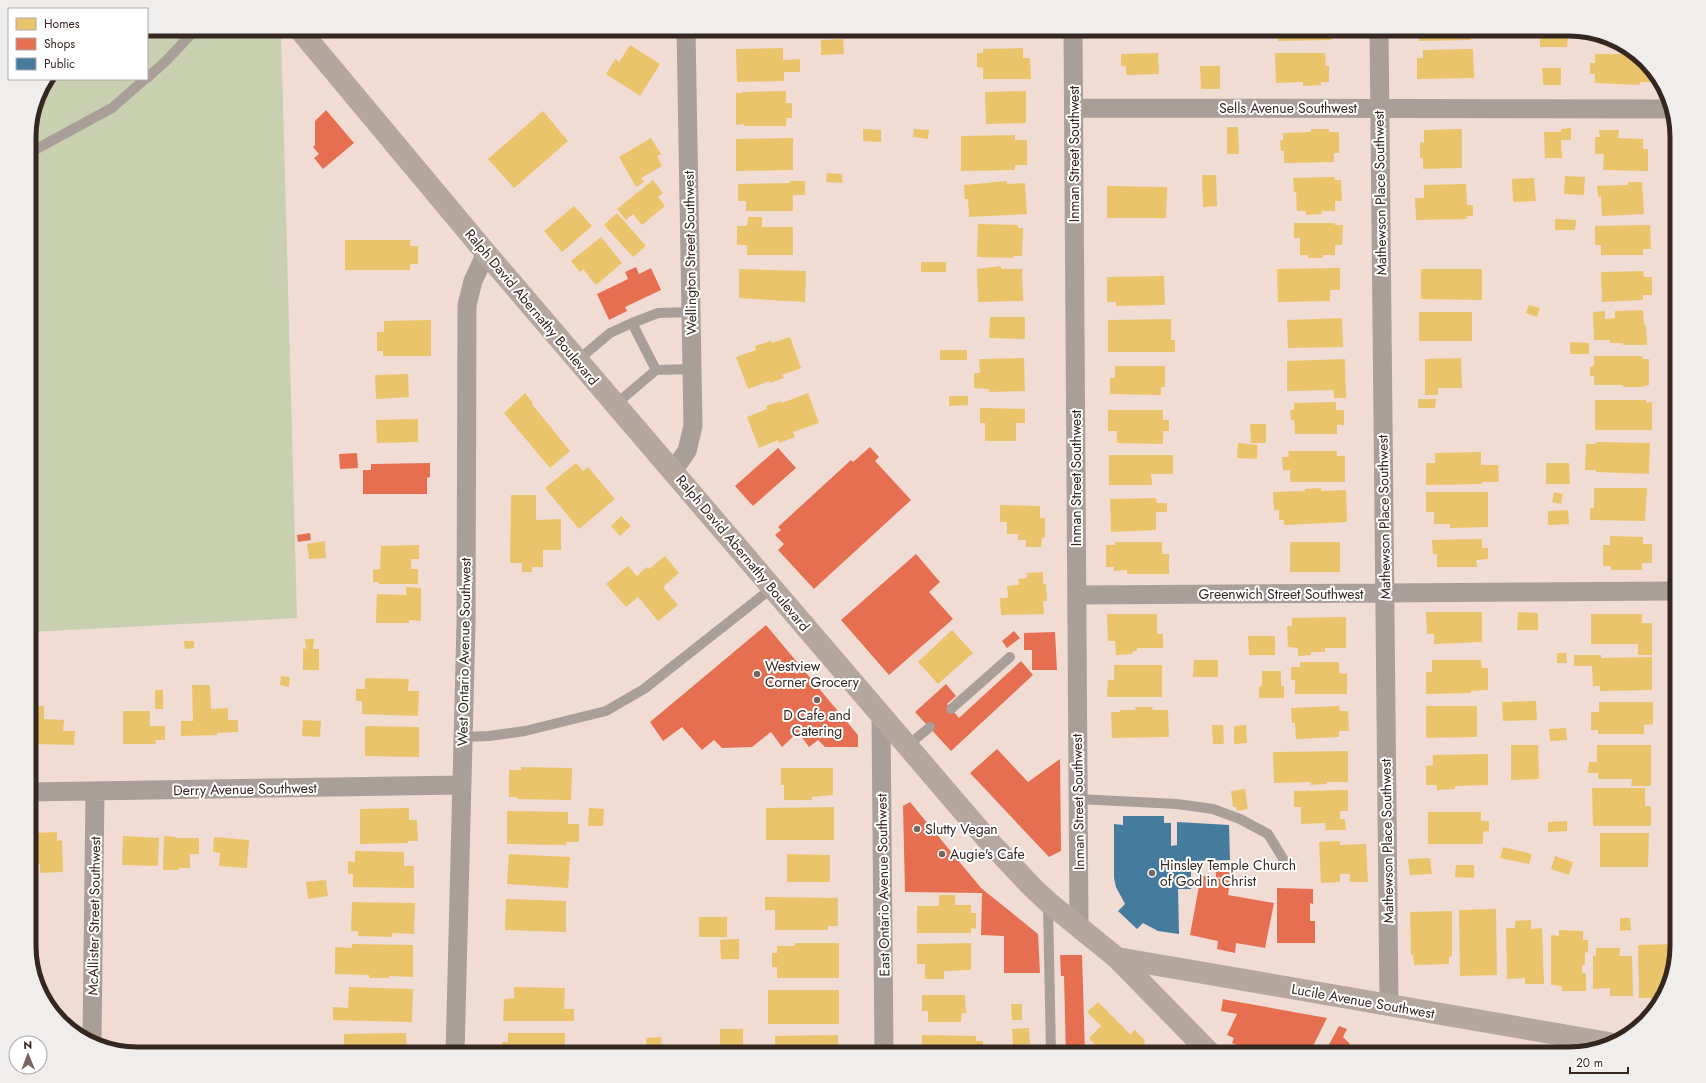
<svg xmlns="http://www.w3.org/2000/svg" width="1706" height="1083" viewBox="0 0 1706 1083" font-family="Jost,sans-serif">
<rect width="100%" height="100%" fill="#f1dcd3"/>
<!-- green -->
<path fill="#c8d0af" d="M147,29h134l16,589 -268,14v-502l8,-34 11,-17h99z"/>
<!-- homes -->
<path fill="#e9c46a" d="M383,29h12l-7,6z
M735,29h46v7h-46z
M980,29h48v4l-20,1v3l-15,1 -1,-4h-12z
M1107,29h60v2l-8,1v3l-52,1z
M1200,29h18l1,8h-19z
M1278,29h54v11l-54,1z
M1419,29h52v11l-52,1z
M1540,34l28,1 -1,12h-27z
M843,39l1,15 -23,1v-15z
M630,45l30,19 -20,32 -34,-22 9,-15 4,3z
M783,48v12l17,-1v13h-16v9l-47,1 -1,-33z
M1023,48v10h7l1,21h-48v-11l-6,-1v-14h6v-4z
M1473,49l1,29 -57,1v-21h6v-8z
M1158,53l1,21 -33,1v-9h-5v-12z
M1275,53h50l1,13h3v16h-8v3l-18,1v-4l-27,1z
M1595,54h40l8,8v3h2l6,5v12h-11v3l-45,-2v-9h-5v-11h5z
M1200,66h20v23h-19z
M1542,68h19v17h-18z
M786,91v12h6v15h-6v8h-42v-2l-8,1v-32h6v-1z
M1026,91v32l-40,1 -1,-32z
M543,111l25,30 -54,47 -26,-29z
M1227,127h11l1,27h-12z
M1571,128v12h-10l1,18h-17l-1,-26h17v-3z
M863,129l18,1v12l-18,-1z
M914,129l15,1 -1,9 -15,-2z
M1311,129h18v3h10v21h-5v9l-50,1v-12h-3l-1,-11h3v-7l28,-1z
M1462,129v39l-39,1v-11h-3v-16l4,1v-13z
M1599,130h20l-1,8 25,1v10h5v22l-45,-1 1,-16h-9v-17h5z
M1015,135v5h12v25h-12v5l-54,1v-35z
M651,138l10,16 -4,2 5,10 -21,12 3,4 -8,5 -17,-30z
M793,138v32l-57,1v-32z
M827,173l15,1v9l-16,-1z
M1202,175h14l1,31 -14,1z
M1565,176l20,1 -1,18 -20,-1z
M1334,177l1,3h6l1,21h-7v10h-13v3l-16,1v-4h-9l-1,-19h-2l-1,-14z
M1534,178l2,23 -23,1 -1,-23z
M653,180l10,13 -5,4 7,9 -23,19 -9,-11 -7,6 -9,-11z
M790,181h15v14h-12v16h-47v-10h-8v-17l52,-1z
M1007,181v3l18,-1 2,31 -58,3 -1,-18h-3l-1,-14z
M1628,182h14l2,32 -42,2 -1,-20 -3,1 -1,-11 31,-1z
M1466,184l1,21h6v11h-6v3l-51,1 -1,-22h9v-13z
M1107,186l60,1 -1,31h-59z
M574,206l18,20 -30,26 -18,-21z
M617,213l29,33 -13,11 -29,-32z
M748,217h14v10h31v28h-46v-10h-10v-19h10z
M1555,219l21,1 -1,10h-20z
M1294,223h41v2h8l-1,20h-7v10h-12v3h-15v-3h-8v-17h-6z
M978,224l40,1v3h5l-1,28h-8v2l-37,-1z
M1650,225l1,24h-8v6h-42v-10h-6v-19z
M601,237l21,26 -26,22 -13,-16 -3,3 -9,-11z
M345,240h65v6h8v18h-8v6h-65z
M921,262h25v10h-25z
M1001,266v3h21l1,32 -45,1 -1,-33z
M1340,268v22h-10v11l-52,1 -1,-33z
M739,269l67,2 -1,31 -66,-4z
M1421,269h61v31l-61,-1z
M1643,271l1,6h8v18h-9v5l-41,2 -1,-30z
M1164,276l1,29 -49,1v-4h-9v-25z
M1529,305l11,3 -3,9 -11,-4z
M1643,310l1,15h2l1,20h-24v-2h-13v-3h-16l-1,-28 12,-1v8l10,-1v-7z
M1419,312h53v29h-53z
M990,317h35v22l-36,-1z
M1342,318l1,29 -55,1 -1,-28z
M1171,319v21h4v12h-67v-32z
M431,320v36h-48v-5h-6v-19h7v-11z
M790,337l11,31 -19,7 2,3 -14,5 -1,-2 -21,8 -12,-32 20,-7 -1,-4 16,-5 1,2z
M1570,342l19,1v11h-19z
M940,350h27v10h-27z
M1594,356h49v3h6v26l-8,2h-17l-2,-2h-28v-9h-4v-9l4,-2z
M1024,358l1,33 -36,1v-3l-15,-1v-15h6l-1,-14z
M1461,358l1,30h-24v7h-13v-36z
M1345,359l1,39h-12v-8l-47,1v-30z
M1115,366h50v21h-4v8l-51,-1v-16h5z
M408,374l1,23 -33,2 -1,-24z
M525,393l8,10 -1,1 38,47 -20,17 -46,-55z
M808,393l11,30 -26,9 2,5 -16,6 -1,-3 -19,8 -12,-31 20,-8 -1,-3 15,-5 1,2z
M949,396h19v9l-19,1z
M1418,399h18l-1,9h-17z
M1595,400h51v3l6,-1v28h-57z
M1336,402v8h8v15h-7v9h-42l-1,-14h-3l-1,-10h4v-7z
M980,408l45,1v14h-9v18h-31v-18h-5z
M1108,410h55v10h6v11h-6v13l-46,-1v-12h-9z
M418,419v23l-41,1 -1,-23z
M1250,424h16v19h-15z
M1596,442l54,1 -1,31 -53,-2v-2h-11l1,-26h9z
M1238,443l20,2 -1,14 -20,-1z
M1288,451h49v5h8v26h-55v-12h-7l-1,-13h7z
M1481,452v13h17l1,17h-17v2l-56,1v-22h9v-10z
M1109,455h64v19h-22l1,11h-43z
M576,463l7,8 5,-4 27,32 -36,30 -34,-41z
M1546,463h23l1,21h-24z
M1321,488v3l25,-1 1,32 -63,3v-5h-5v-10h-5l-1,-18 32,-1v-2z
M1594,488h53l-2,33 -55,-1v-12h4z
M1426,492h62v35l-38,1v-4h-16v-12h-8z
M1554,492l9,2 -2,10 -9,-2z
M511,495h25v25l25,-1v31h-18v17h-11v5h-10v-9h-12z
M1156,498l1,5h10v9h-11v18l-45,2 -1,-33z
M1000,505l40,1v12h5v20h-3l-1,9h-15v-7h-8v-6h-11v-12h-7z
M1568,510l1,14 -21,1v-14z
M621,516l10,10 -11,10 -9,-10z
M1610,536l33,1v7h9v19h-10v7h-31v-4h-8v-21h7z
M1482,539v9h6v11l-12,1 1,7h-40v-13h-4l-1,-14z
M325,541l1,17 -17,1 -2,-15z
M1115,542h47v12h7v20h-42v-4l-13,1v-4h-8v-22h9z
M1290,542h50v30h-50z
M419,545v14h-8v10h7v15h-39v-2h-6v-12l7,-1 1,-23z
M665,556l14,17 -16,14 15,18 -20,16 -20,-24 -12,10 -20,-23 22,-18 9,10 10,-9 2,2z
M1043,572v12h3l1,17h-4l1,13 -43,1 -1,-17h8l-1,-12 12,-1 -1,-6 9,-1v-5z
M406,587l15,1v33l-12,-1v3h-33l1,-29 29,1z
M1426,612h56v30l-48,2v-10h-7z
M1518,612l20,1v17h-21z
M1107,614h50v20h6v14h-26v3h-4l-1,3 -16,1 -1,-14h-7z
M1591,614h51v9h10v32h-14v-11h-47z
M1346,617v31h-21v4h-14v3l-13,1v-8l-10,-1 -1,-21h5v-8z
M952,630l21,23 -35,31 -20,-22z
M1248,636h27v19h-26z
M305,639h9l-1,10h6v21h-16v-22l3,1z
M184,641h10v7l-9,1z
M1557,653h9l1,10h-10z
M1574,655h27v3l51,-1v33l-52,1v-5h-7l-1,-20h-18z
M1194,660h24v17h-25z
M1432,660h49l1,8h6v22l-17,1v2l-45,1v-22h6z
M1300,662h39v11l8,1v20h-52v-14h-4v-13h9z
M1114,665h48v32h-55l1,-17h6z
M1262,671h19v15h3v12h-25v-12h3z
M281,676l9,1 -1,10 -9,-2z
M365,678l44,1 -1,12h11l-1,25 -56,-2v-13h-6v-12h9z
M192,685h18l1,24 17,-1v12h10v12l-21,1v2l-36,1v-15h12z
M155,690h8v19h-8z
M1536,701l1,19 -34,1 -1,-19z
M1599,702h54v22l-9,1v9h-46v-4h-7v-18h8z
M34,706h10v13l20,1 -1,11h12l-1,14 -41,-1z
M1339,706l1,5h8l1,20h-10v6l-43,2 -1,-16h-3l-1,-15z
M1426,706h51v31l-51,1z
M1135,707h17l1,3h15l1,27 -57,1 -1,-26h9v-2h16z
M123,711h27v15h15v14h-10l1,4h-33z
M303,720l18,1 -1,16 -18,-1z
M1212,725h11l1,19h-11z
M1246,725l1,18 -13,1v-18z
M365,726l54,1v30l-54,-1z
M1566,728l1,12 -17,1 -1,-12z
M1511,745h27l1,34 -28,1z
M1597,745h54v41h-20l1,-7h-34v-6h-10l1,-11h8z
M1348,751v31h-21l-1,2 -15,1 -1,-3 -36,1 -1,-31z
M1488,754v31l-33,1v3l-18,1v-5h-11v-19l7,-1v-10z
M521,767l51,1 -1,32 -54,-1v-2h-8v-27h12z
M781,768h52v27l-21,2v3h-28v-15h-3z
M1592,788h53v18h6v20h-58z
M1245,789l3,20 -11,2 -1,-4h-3l-2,-16z
M1348,790v21h-8v8h5l1,11h-20l-1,-7 -24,1v-17h-7v-16z
M834,807v33h-68v-32z
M409,808v12h8l1,21h-10v2l-48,1v-35z
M589,808l15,1 -1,17h-15z
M507,811l61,1v12h11v18h-13v3l-59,-1z
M1428,812h53v9h8v10l-6,1v12h-55z
M1567,821v10l-19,1v-10z
M57,832v9l5,-1 1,32 -23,1v-9l-5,1 -2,-32z
M1600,833h49l-1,34h-48z
M123,836l36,2 -1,28 -36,-1z
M164,836l12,1v1h23v16h-9v14h-11v2h-16z
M214,837l35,3 -2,28 -28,-2 1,-13 -7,-1z
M1340,841v4l26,-1 2,38h-18v-8h-10v8l-19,1 -2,-41z
M1503,847l29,7 -3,10 -29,-6z
M355,851l49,1v14h10v22l-61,-1v-13h-5v-13l7,1z
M509,854l61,3 -2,31 -61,-4z
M787,854l43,1v27h-43z
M1555,856l18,6 -4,13 -18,-6z
M1430,858l2,16 -22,1 -2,-16z
M1456,865h18v13l-19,-1z
M326,880l2,16 -20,3 -2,-17z
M939,895h16v10h16v8h5v16l-5,-1v5h-54v-27h22z
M765,897l73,1v28h-10v4h-53v-20h-10z
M506,899l60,2v31l-61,-2z
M352,902l63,1 -1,31 -22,-1v4l-34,-1v-5h-7z
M1496,909l1,66 -37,1 -1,-66z
M1452,911v45l-3,1v7l-35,1 -1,-10h-2l-1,-43z
M699,917h28v20h-28z
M1620,918h10l1,12 -11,1z
M1531,920v9l11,-1 2,56h-19v-6l-18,1 -1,-51h9v-7z
M1559,930l24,1v9h5v13l-3,-1v13h-3v8h4v18h-24v-5l-11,-1v-50l8,1z
M739,939v20h-18l-1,-19z
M795,943h44v35h-62v-11h-5v-14h5v-7h18z
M971,943v27l-27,1v8h-19v-15h-8v-20z
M352,944l61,1v32l-24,-1v2h-20v-3l-34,-1v-27l17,1z
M1677,944l-18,61h-8v-7h-12l-1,-53z
M1596,948h24l-1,8h13l1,40h-23v-8l-17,1v-33h3z
M349,987l64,2 -1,33 -79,-2v-13l15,1z
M514,987l51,1 -1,21h10v12h-71l1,-22 10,-1z
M768,990h71v34h-71z
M922,995h43l1,18h-4l-1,9h-33v-11h-6z
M1098,1002l33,33 3,-6 11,12 -5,13h-36l-15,-16 12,-12 -14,-14z
M1011,1004h11v16h-10z
M1029,1028l1,16 -17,1 -1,-16z
M720,1029h23v18h-23z
M406,1033l1,21h-59v-9h-4v-11z
M508,1033h57v17h-11v4h-52v-12h6z
M838,1035v19h-63v-18z
M922,1035l54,1v5h7v13h-61z
M661,1037l1,14 -15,1 -1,-14z
M135,1045h26v9l-26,-1z"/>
<!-- shops -->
<path fill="#e76f51" d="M326,110l28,33 -31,26 -9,-11 5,-4 -6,-7 2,-2v-24z
M636,267l3,7 12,-6 10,22 -36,17 2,4 -18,9 -12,-26 31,-15 -3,-7z
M870,447l9,10 -4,4 36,39 -97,89 -36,-39 6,-6 -9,-9 6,-5 -3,-3 73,-67 2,2z
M778,448l18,20 -43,38 -18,-20z
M357,453l1,15 -18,1 -1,-15z
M430,463v14l-3,1v16h-64v-24h8v-6z
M310,533l1,7 -13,2 -1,-7z
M916,554l24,28 -11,10 24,27 -64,56 -48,-55z
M766,625l92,110v12h-33l-7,-7 -9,7 -11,-15 -16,15 -11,-15 -19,15 -30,1 -8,-8 -12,10 -20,-23 -19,14 -13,-19z
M1014,631l6,7 -13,10 -5,-7z
M1055,632l2,38h-25v-20h-8v-17z
M1021,661l12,14 -82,76 -36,-39 31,-28 10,12 -9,8 12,14z
M997,749l31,33 32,-23 1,92 -12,6 -79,-84z
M910,802l71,86 57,46 2,39h-36v-37l-23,-1 1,-42 -77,-1 -2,-86z
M1215,863h15v16l-14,-2z
M1201,875l29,6 -2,14 46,8 -9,45 -29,-5 -1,10 -18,-4 1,-8 -28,-6z
M1277,888l36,1v15l-3,-1v18h5v22h-38z
M1060,955h22l3,99h-19l-2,-78h-3z
M1223,999l4,1 100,18 -18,36h-65l-8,-7 1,-2 -5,-2 2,-5 -7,-3 10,-21 -16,-3z
M1339,1026l8,3 -4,8 7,7 -11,9 1,1h-16z"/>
<!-- public -->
<path fill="#457b9d" d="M1123,816h41v7h7v23l6,-1v-23l52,3 1,35 -39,1v28h-13l1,45 -21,-3 -15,-8 -6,6 -19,-18 7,-7 -9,-17 -2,-9v-54l9,1z"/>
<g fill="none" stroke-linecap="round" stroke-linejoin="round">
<!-- lane -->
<path stroke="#aa9e98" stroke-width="10" d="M147,78l19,-17 30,-32
M29,153l83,-45 33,-29
M632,323l24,47
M578,360l32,-27 22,-10 26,-10 33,-1
M616,404l40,-34 36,-1
M951,709l59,-52
M463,737l26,-1 36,-5 81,-20 38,-22 128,-101
M907,746l23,-19
M1078,799l99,5 36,5 27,10 28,15 19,31
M1048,904l3,150"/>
<!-- street -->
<path stroke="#aa9e98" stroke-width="19" d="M1073,29l6,898
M1379,29l10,976
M1074,108l595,1
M673,471l14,-20 6,-25 -7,-397
M1077,595l600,-4
M881,716l3,338
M29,792l433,-7
M92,1040l3,-249
M455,1054l11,-430 1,-319 6,-24 13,-28"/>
<!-- secondary -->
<path stroke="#b5a69e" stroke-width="22" d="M299,29l187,224 501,586 45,48 16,15 69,56 94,96
M1117,958l492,85"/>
</g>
<!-- markers -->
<g fill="#77665f" stroke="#fff" stroke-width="1.5">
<circle cx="757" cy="674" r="4"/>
<circle cx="817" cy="700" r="4"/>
<circle cx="917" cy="829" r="4"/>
<circle cx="942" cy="854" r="4"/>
<circle cx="1152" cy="873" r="4"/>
</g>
<g text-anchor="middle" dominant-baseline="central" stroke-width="4" stroke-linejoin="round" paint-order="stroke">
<!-- street labels -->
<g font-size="14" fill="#352620" stroke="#fff">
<text x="1288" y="108">Sells Avenue Southwest</text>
<text transform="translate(1074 154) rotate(-90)">Inman Street Southwest</text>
<text transform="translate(1380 193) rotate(-91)">Mathewson Place Southwest</text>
<text transform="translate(690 253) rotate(-91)">Wellington Street Southwest</text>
<text transform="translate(532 307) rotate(50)">Ralph David Abernathy Boulevard</text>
<text transform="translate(1076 478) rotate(-90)">Inman Street Southwest</text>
<text transform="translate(1384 517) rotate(-91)">Mathewson Place Southwest</text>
<text transform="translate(743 553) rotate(50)">Ralph David Abernathy Boulevard</text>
<text x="1281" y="594">Greenwich Street Southwest</text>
<text transform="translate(464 652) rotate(-89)">West Ontario Avenue Southwest</text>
<text transform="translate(245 789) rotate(-1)">Derry Avenue Southwest</text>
<text transform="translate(1078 802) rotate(-91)">Inman Street Southwest</text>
<text transform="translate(1387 841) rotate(-91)">Mathewson Place Southwest</text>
<text transform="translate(883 885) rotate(-91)">East Ontario Avenue Southwest</text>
<text transform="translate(94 916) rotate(-89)">McAllister Street Southwest</text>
<text transform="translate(1363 1001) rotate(10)">Lucile Avenue Southwest</text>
</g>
<!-- poi labels -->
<g font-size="14" fill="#352620" stroke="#fff" text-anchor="start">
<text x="765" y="666">Westview<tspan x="765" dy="16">Corner Grocery</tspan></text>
<text x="817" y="715" text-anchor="middle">D Cafe and<tspan x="817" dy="16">Catering</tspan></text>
<text x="925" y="829">Slutty Vegan</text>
<text x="950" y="854">Augie's Cafe</text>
<text x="1160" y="865">Hinsley Temple Church<tspan x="1160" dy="16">of God in Christ</tspan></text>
</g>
</g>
<!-- crop -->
<path d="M0 0H1706V1083H0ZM137 36H1569A101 101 0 0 1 1670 137V946A101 101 0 0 1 1569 1047H137A101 101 0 0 1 36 946V137A101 101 0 0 1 137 36Z" fill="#efeeed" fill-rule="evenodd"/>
<path fill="none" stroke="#352620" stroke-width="5" d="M137 36H1569A101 101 0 0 1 1670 137V946A101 101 0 0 1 1569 1047H137A101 101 0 0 1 36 946V137A101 101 0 0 1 137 36Z"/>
<!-- legend -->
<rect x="8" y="8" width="140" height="72" fill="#ffffff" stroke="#aea8a6"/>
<rect x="16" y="18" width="20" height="12" fill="#e9c46a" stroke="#aea8a6"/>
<text x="44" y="28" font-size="12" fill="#352620">Homes</text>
<rect x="16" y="38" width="20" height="12" fill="#e76f51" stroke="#aea8a6"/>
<text x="44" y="48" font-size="12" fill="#352620">Shops</text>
<rect x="16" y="58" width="20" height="12" fill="#457b9d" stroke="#aea8a6"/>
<text x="44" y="68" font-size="12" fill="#352620">Public</text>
<!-- north arrow -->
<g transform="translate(28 1055) rotate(359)"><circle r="19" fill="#ffffff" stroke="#aea8a6"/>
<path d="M0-3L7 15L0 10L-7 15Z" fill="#77665f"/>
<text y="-6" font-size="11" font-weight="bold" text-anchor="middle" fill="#352620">N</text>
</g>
<!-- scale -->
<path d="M1570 1067v6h58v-6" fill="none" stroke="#352620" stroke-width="2"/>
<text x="1576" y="1067" font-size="12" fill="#352620" stroke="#ffffff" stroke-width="3" paint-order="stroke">20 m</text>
</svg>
